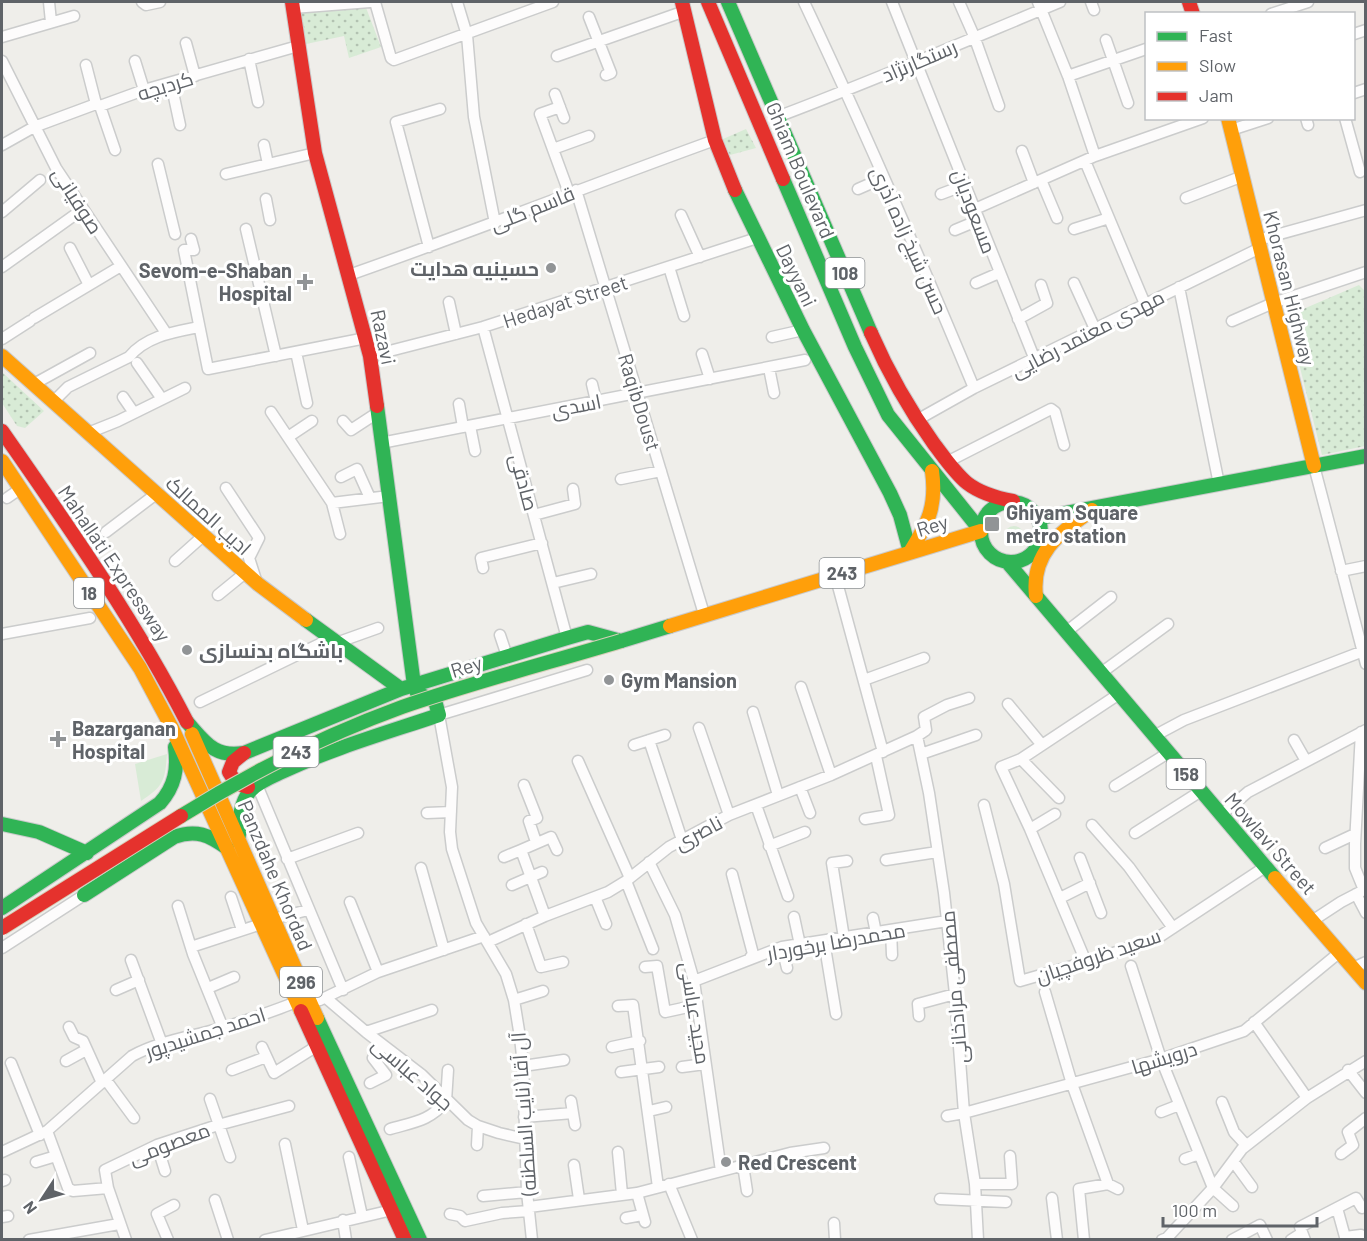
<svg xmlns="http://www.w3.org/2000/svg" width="1367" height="1241" viewBox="0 0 1367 1241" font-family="Barlow,Cairo,sans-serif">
<defs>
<pattern id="park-dots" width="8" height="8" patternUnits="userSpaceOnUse" patternTransform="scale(1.5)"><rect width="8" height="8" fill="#d8ebd6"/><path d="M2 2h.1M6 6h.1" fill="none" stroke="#b2c2b1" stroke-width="1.8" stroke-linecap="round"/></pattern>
</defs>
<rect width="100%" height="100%" fill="#efeeea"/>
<!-- grass -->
<path fill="#d8ebd6" d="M1004 536a10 10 0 1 1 20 0a10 10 0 1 1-20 0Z
M167,754c-2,26 -3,32 -26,47l-6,-37z"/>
<!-- park -->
<path fill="url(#park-dots)" d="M365,5l16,42 -32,11 -5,-22 -38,8 -5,-32z
M746,129l10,19 -26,7 -7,-16z
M1359,285l7,7 -1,154 -43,9 -35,-139z
M2,372l42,39 -19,17 -8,-2 -15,-23z"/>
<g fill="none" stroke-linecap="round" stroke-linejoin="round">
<!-- street casing -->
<g stroke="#cbcccc" stroke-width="13">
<path id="street" d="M49,2l2,20
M142,2l4,3 14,-3
M375,2l16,56 3,2 159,-58
M457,2l10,33 7,82 21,106
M804,2c60,127 116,256 170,386
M892,2l143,358
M959,2l15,34 25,70
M1038,2l30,74 27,80
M1091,2l3,8
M293,8l77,-6
M1271,14l37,-12
M589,17l22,56 -5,2
M1354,34l12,-4
M2,37l72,-21
M1106,40l22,63
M186,43l9,33
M557,56l128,-45
M249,59l9,43
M2,61l54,107 110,165
M135,61l9,29
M86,65l10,39
M1068,76l78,-27
M171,83l9,42
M1354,93l12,-4
M555,94l9,24
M100,106l15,44
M560,107l-20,7 29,79
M777,117c96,-36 189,-76 283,-115
M1306,118l2,7
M1345,118l15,54
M1231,130l37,-12
M2,145l32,-18 62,-23 4,2 44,-16 154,-44
M264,145l4,19
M553,149l36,-13
M1022,151l12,32
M1085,161l60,143
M158,164l17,70
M226,174l89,-21
M1041,180l16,38
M858,189l25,-11
M576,190l128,424
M941,194l24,-9
M1186,198l57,-22
M266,199l4,21
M975,209l120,-53 108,-38
M2,212l38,-32
M681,215l19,42
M246,229l30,127
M1074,229l35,-11
M955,230l24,-10
M191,239l3,11h-10l24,119 158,-31
M1258,240l108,-30
M429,247l-33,-125 44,-13
M70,248l19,37
M2,267l81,-58
M669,267l15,49
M349,275c123,-43 244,-91 366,-135
M976,283l23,-10
M1074,283l21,46
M1179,287l40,197
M449,302l7,32
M34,318l87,-52
M1018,319l29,-16 -6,-18
M1232,321l41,-18 93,-31
M483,327l84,311
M772,337l31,-7
M2,339l28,-18
M296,352l11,51
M702,354l8,25
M370,356l113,-29 274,-89
M137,363l25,36
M769,368l5,25
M34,384l56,-31
M592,384l4,17
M123,397l11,16
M54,401l14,-14 61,-30c17,-21 45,-25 70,-30
M459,404l4,23
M271,412l61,91 8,31
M917,420l57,-32 286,-140
M343,421l8,9 26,-17
M470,426l5,25
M88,433l30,-12 67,-33
M288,437l24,-16
M381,443l424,-83
M947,462l104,-53 4,3 9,33
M1314,466l52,198
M341,477l16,-8 13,29
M621,479l40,-8
M226,488l33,50 -10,20 8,25
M7,498l13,-9
M332,503l57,-7
M534,515l41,-11 -2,-15
M106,532l50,-38
M175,561l28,-25
M483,568l-2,-10 61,-15
M1341,571l25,-5
M835,575l48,177
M553,583l38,-9
M218,595l27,-22
M1066,632l45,-35
M2,634l88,-16
M500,635l7,21
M336,643l42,-15
M1101,673l67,-49
M864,680l60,-22
M801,687l30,88
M200,702l130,-63
M1008,704l34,41
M753,712l25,83
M699,728l30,87
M1361,732l-6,112v24l9,22
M917,736l12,57 15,100 11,101 9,119 11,71 3,56
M1154,736l30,-16 182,-70
M649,740l33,100
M1294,740l12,21
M634,745l31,-10
M921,754l55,-19
M1021,759l38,39
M578,761l52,117
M257,785l86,205
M524,785l13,33 -8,3 7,21
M1115,786l53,-33
M800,787l10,26
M756,805l32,91
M984,805l20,79 16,97 66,-19 70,-23 109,-72
M427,813l24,-1
M1221,815l27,-23 118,-62
M865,819l24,-4 -13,-59
M1092,825l37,42 44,61
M1030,829l25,-15
M1135,833l66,-42
M769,846l36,-14
M1325,848l30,-14
M504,857l17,-7
M1080,858l21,55
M287,859l71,-26
M886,860l51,-8
M649,862l26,53 19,66 27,190
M421,868l23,82
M732,874l21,80 -3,4
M626,881l27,68
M512,885l30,-13
M1356,894l10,19
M231,897l11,33
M595,897l11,27
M1060,898l30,-15
M350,902l28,70
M178,906l15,48 30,74
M545,916l-24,-66 30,-13 6,13
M794,917l6,28
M873,918l3,15
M273,919l35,-9
M1312,921l29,-19 25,-13
M526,924l15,43 22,-5
M891,930l1,25
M844,938l-12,-75 15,-2
M824,941l12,73
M488,942l57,-26 63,-24 18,-11 43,-34 60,-32 102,-40 86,-39 9,-6 -2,-13 23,-12 22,-7
M191,947l70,-23
M782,947l5,21
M2,948l82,-53
M131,960l31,84
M1086,962l-56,-133 -29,-62 20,-8 98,-65
M1131,966l30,93 52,129 20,18
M645,967l12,-1 8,46 32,-7
M1353,968l13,-6
M694,981l88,-34 165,-26
M208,988l26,-11
M116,990l23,-10
M1045,992l27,92 36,100
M326,998l40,34 56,43 46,45 10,6 21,7 26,6
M320,1000l58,-28 106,-36
M514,1000l29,-9
M618,1006l15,-1 25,182
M919,1016l-1,-12 37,-10
M1254,1022l53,76
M69,1027l5,10 9,4 19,42
M366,1032l66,-22
M262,1047l12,26 43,-27
M612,1047l28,-6
M66,1061l20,-11
M11,1063l29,72
M523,1066l41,-6
M682,1067l23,-3
M232,1070l34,-13
M1348,1070l18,23
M621,1072l38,-5
M106,1080l28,38
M370,1083l16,-8 -13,-17 9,-12
M210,1099l20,58
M446,1101l2,-31
M571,1101l4,24
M1222,1102l12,30 12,13
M649,1111l17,-4
M1161,1112l18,-7
M947,1116l17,-3 197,-54 83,-28 96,-79
M524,1117l49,-4
M390,1129c24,-7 40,-8 56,-28
M47,1131l21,57 5,3 35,-3
M285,1144l18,86
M157,1145l8,26
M477,1145l1,-19
M2,1152l45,-21 85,-75c27,-15 59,-19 89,-28 26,-7 51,-17 76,-26
M618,1152l4,42
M1341,1154l12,-9 -5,-13 18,-14
M349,1157l13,59
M1185,1159l14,-5
M1233,1161l19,26
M36,1162l20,-6
M574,1165l5,34
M743,1165l4,26
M2,1181l3,-1
M669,1184l23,56
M975,1184h37l-2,-28
M637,1193l8,29
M483,1196l44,-4
M1052,1198l5,42
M940,1199l66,3
M215,1200l13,40
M529,1207l108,-14 153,-40 34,-5
M1337,1208l8,29 16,-2
M450,1214l10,2 5,5 37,-8 27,-2
M2,1217l6,-1
M626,1218l16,-3
M343,1220l3,20
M834,1223l1,17
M29,1240l90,-16
M126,1240l-18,-52 -3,-18 52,-25 61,-20 71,-19
M168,1240l-11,-26 17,-9
M265,1240l127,-30
M532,1240l-5,-48 -4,-126 -3,-29 -6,-37 -8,-26 -30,-51 -24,-74 -2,-17 2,-45 -13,-72 148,-45
M1084,1240l-5,-51 29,-5 10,5
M1162,1240l5,-2 46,-50 29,-39 65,-51 59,-37
M1232,1240l28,-15 7,15
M1291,1240l11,-7
M1305,1240l-5,-13 56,-29 6,10 4,-1"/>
</g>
<!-- fast casing -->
<g stroke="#cacacb" stroke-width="16">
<path id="fast" d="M728,2l143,331
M783,179l72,168 33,68 93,116
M735,190l68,140 87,163 10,22 10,37
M377,406l37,279 3,8 18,8 4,14
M981 532a30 30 0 1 1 60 0a30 30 0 1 1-60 0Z
M1039,518l327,-62
M1008,563l267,315
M306,620l95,69
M187,722c18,20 27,36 57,31l157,-64 166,-51 21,-6 33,9 49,-15
M2,824l37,8 48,21
M239,835c0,-15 1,-32 11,-44 8,-9 21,-14 32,-19 51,-24 104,-39 157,-57
M84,895l90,-58c22,-8 35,-2 53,11
M2,908l158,-105c15,-17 18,-34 15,-56
M317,1018l103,222"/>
</g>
<!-- slow casing -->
<g stroke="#cacacb" stroke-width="16">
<path id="slow" d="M1228,118l86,348
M2,356l256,228 48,36
M2,461l138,207 32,60
M910,552c18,-29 27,-46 22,-81
M1036,596c-5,-44 24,-63 56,-86
M670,626l311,-95
M172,728l129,283
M192,734l125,284
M1275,878l91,105"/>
</g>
<!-- jam casing -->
<g stroke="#cacacb" stroke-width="16">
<path id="jam" d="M292,2l23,151 55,203 7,50
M682,2l33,138 20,50
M708,2l75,177
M1189,2l4,12
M871,333c17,39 38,76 63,111 10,13 20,28 33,39 13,10 30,15 46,18
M2,431c66,95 132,188 185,291
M244,753l-11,9 -4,10 7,11 12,4
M301,1011l104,229"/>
</g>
<!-- street -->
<use href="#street" stroke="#fdfcfc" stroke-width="10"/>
<!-- fast -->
<use href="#fast" stroke="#30b455" stroke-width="14"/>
<!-- slow -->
<use href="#slow" stroke="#ff9f0a" stroke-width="14"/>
<!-- jam -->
<use href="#jam" stroke="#e5322d" stroke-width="14"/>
<!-- fast-bridge casing -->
<g stroke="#d7ceb8" stroke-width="16" stroke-linecap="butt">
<path id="fast-bridge" d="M181,816c69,-43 144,-81 221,-109 72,-25 146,-44 219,-66"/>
</g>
<!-- jam-bridge casing -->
<g stroke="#d7ceb8" stroke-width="16" stroke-linecap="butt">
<path id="jam-bridge" d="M2,928l179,-112"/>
</g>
<!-- fast-bridge -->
<use href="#fast-bridge" stroke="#30b455" stroke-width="14"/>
<!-- jam-bridge -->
<use href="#jam-bridge" stroke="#e5322d" stroke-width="14"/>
</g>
<!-- markers -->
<g fill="#919496" stroke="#fff" stroke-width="2">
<circle cx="551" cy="268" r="6"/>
<path d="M302 273h6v6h6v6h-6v6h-6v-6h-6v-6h6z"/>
<rect x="984" y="516" width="16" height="16" rx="3"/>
<circle cx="187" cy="650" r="6"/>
<circle cx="609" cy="680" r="6"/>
<path d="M55 730h6v6h6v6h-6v6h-6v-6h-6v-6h6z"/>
<circle cx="726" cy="1162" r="6"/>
</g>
<g text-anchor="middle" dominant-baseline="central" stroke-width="6" stroke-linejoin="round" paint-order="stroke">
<!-- shield labels -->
<g fill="#fff" stroke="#8f9295" stroke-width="1.5">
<rect x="825.5" y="258" width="39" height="30" rx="4.5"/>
<rect x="819.5" y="558" width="45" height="30" rx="4.5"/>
<rect x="74" y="578" width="30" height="30" rx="4.5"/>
<rect x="273.5" y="737" width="45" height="30" rx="4.5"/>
<rect x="1166.5" y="759" width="39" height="30" rx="4.5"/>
<rect x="280" y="967" width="42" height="30" rx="4.5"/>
</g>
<g font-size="18" font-weight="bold" fill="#5f6368">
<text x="845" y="273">108</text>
<text x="842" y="573">243</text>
<text x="89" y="593">18</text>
<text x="296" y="752">243</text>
<text x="1186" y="774">158</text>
<text x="301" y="982">296</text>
</g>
<!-- street labels -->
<g font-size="20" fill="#5f6368" stroke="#fff">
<text transform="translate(919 60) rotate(-23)">رستگارنژاد</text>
<text transform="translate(165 85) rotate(-17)">کردبچه</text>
<text transform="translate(801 170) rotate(67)">Ghiam Boulevard</text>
<text transform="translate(78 200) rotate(57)">صوفیانی</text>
<text transform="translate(532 208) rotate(-22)">قاسم گلی</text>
<text transform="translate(975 211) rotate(69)">مسعودیان</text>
<text transform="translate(910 240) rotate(66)">حسن شیخ زاده آذری</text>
<text transform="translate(797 275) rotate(64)">Dayyani</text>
<text transform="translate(1290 288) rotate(76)">Khorasan Highway</text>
<text transform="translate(565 301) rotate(-18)">Hedayat Street</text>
<text transform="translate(1087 333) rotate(-27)">مهدی معتمد رضایی</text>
<text transform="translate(384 337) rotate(78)">Razavi</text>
<text transform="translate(640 402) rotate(73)">RaqibDoust</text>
<text transform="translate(576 405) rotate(-11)">اسدی</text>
<text transform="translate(525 482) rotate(75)">صادقی</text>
<text transform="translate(209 515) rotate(42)">ادیب الممالک</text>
<text transform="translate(932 525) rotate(-17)">Rey</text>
<text transform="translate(115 563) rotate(56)">Mahallati Expressway</text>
<text transform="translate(466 666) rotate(-17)">Rey</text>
<text transform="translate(698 832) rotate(-28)">ناصری</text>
<text transform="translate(1271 843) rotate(49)">Mowlavi Street</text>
<text transform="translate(276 875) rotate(67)">Panzdahe Khordad</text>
<text transform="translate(836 941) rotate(-10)">محمدرضا برخوردار</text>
<text transform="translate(1098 955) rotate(-19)">سعید ظروفچیان</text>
<text transform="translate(953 987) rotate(-95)">مصطفی مرادخانی</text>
<text transform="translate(696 1013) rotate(81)">مجید عباسی</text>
<text transform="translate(205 1032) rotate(-18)">احمد جمشیدپور</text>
<text transform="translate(1164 1057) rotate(-17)">درویشها</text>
<text transform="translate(413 1073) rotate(41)">جواد عباسی</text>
<text transform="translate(523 1114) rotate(-94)">آل آقا (نایب السلطنه)</text>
<text transform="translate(169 1143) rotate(-21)">معصومی</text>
</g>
<!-- poi labels -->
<g font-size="20" font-weight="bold" fill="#5f6368" stroke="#fff" text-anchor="start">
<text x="539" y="268" text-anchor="end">حسینیه هدایت</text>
<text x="292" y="270" text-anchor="end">Sevom-e-Shaban<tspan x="292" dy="23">Hospital</tspan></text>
<text x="1006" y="512">Ghiyam Square<tspan x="1006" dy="23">metro station</tspan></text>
<text x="199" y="650">باشگاه بدنسازی</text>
<text x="621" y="680">Gym Mansion</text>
<text x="72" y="728">Bazarganan<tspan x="72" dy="23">Hospital</tspan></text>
<text x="738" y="1162">Red Crescent</text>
</g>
</g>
<!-- border -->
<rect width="1367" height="1241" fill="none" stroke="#5f6368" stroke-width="6"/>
<!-- legend -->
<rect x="1145" y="12" width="210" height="108" fill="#ffffff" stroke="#bfc1c3" stroke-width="1.5"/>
<rect x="1157" y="32" width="30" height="9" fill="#30b455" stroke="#bfc1c3" stroke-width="1.5"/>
<text x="1199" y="42" font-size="18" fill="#5f6368">Fast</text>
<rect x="1157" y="62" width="30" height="9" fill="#ff9f0a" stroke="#bfc1c3" stroke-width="1.5"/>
<text x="1199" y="72" font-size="18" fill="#5f6368">Slow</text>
<rect x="1157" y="92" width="30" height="9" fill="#e5322d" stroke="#bfc1c3" stroke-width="1.5"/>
<text x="1199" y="102" font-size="18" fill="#5f6368">Jam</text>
<!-- north arrow -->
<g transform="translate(42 1199) rotate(234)" stroke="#ffffff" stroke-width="4.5" paint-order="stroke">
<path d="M0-4.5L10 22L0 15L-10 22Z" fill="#5f6368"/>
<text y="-9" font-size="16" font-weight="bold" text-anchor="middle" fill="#5f6368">N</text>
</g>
<!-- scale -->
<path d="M1163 1217v9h154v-9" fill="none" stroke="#5f6368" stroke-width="3"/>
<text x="1172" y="1217" font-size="18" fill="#5f6368" stroke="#ffffff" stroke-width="4.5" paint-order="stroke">100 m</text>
</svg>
